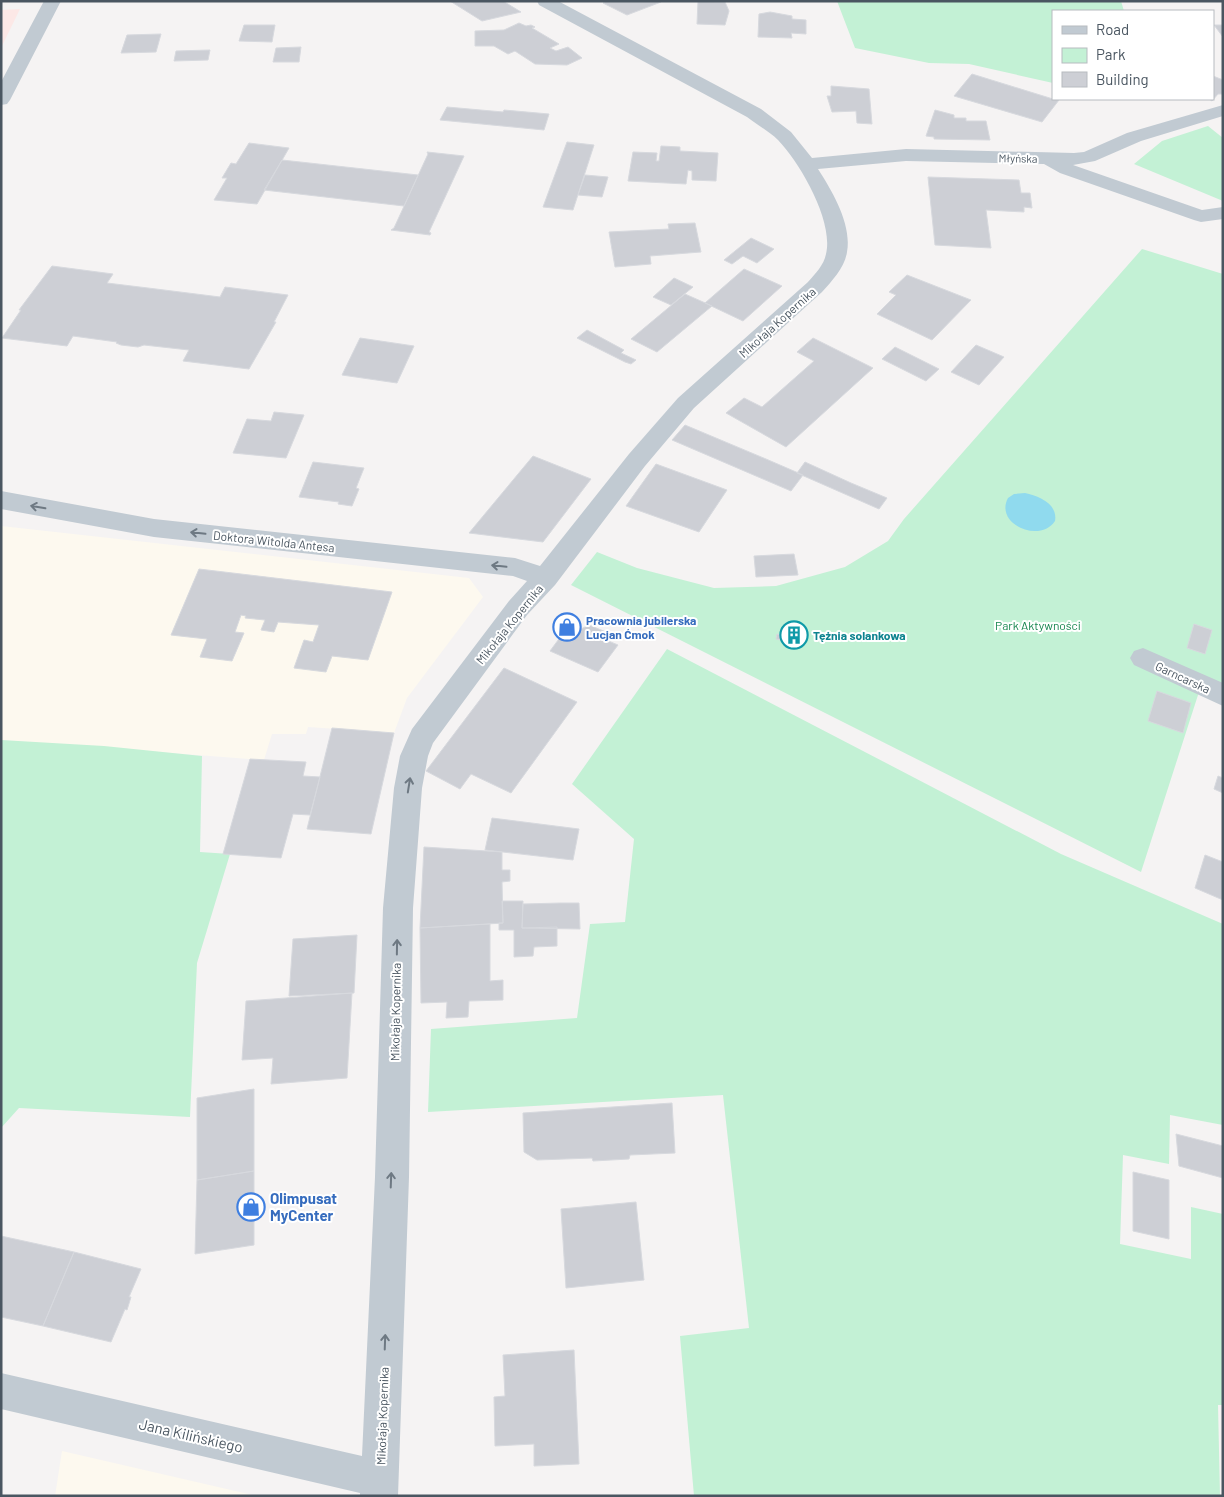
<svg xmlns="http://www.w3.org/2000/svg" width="1224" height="1497" viewBox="0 0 1224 1497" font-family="Barlow,sans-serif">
<rect width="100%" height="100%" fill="#f5f3f3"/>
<!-- commercial -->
<path fill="#fdf9ef" d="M1,526l468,52 14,19 -76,101 -13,35 -86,-6 -2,7h-34l-8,26 -263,-20z
M62,1451l195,45h-202z"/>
<!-- medical -->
<path fill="#fce8e6" d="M20,9l-19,39v-38z"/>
<!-- green -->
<path fill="#c3f1d5" d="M837,1h284l3,10h-71v72l-84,-19 -40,-1 -74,-15z
M1208,126l15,12v63l-89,-37 28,-23z
M1142,249l81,25v410l-22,-7 -3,18 -57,177 -570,-287 26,-33 40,16 77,20 62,-2 69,-19 43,-26 16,-22z
M667,649l394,205 162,70v201l-53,-10 -1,49 -46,-9 -3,89 71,15v-52l32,7v191h-5l2,91h-526l-14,-160 69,-8 -26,-233 -295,17 3,-83 146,-11 13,-94 35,-2 9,-83 -62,-55z
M1,740l103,6 98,10 -2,96 30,2 -33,109 -7,154 -171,-9 -18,20z"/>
<!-- water -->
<path fill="#90daee" d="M1025,493c14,3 33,11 30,28 -15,23 -61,3 -47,-23l6,-4z"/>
<!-- building -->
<path fill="#cdcfd5" stroke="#d7d9de" d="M450,1h53l18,11 -39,9z
M606,1h55v1l-34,13 -24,-12z
M698,1l27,1 4,9 -4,14 -28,-1z
M770,12l22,4v3l14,1v14l-15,-1 1,5 -34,-1 1,-23z
M519,23l7,3 5,-1 4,2 -3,1 27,16 -9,4 6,3 12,-4 14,11 -15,7 -32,-1 -20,-13 -7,3 -14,-8h-19v-15l29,-1z
M244,25h31l-3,17 -33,-1z
M1214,25h9v12z
M161,34l-5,18 -35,1 6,-18z
M301,47l-2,15h-26l3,-14z
M210,50l-2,10 -34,1 2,-10z
M972,74l81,25 6,1 -17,22 -88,-26z
M1213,76l10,4v14h-5l-6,7 -3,-2h4z
M831,86l38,3 3,35 -15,-1 -1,-12 -24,1 -5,-16h4z
M447,107l56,5 1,-2 45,4 -5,16 -104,-10z
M935,110l19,5v3h12v3h20l4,19 -56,-1v-2l-8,-1z
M567,142l27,3 -21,65 -30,-3z
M249,143l40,5 -32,56 -43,-4 13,-22h-5l9,-15 5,1z
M661,146l19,1v4l38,2 -2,28 -24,-1v-9l-4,-1 -2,14 -58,-3 5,-29 24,1 -1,8h3z
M427,152l37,4 -35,76 2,1 -1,2 -39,-5 3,-2 34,-74z
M282,160l136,15 -14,31 -140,-16z
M585,175l23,2 -6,20 -24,-2z
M928,177l91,3 2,13h9l2,15 -8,-1v5l-38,-2 5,38 -56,-3z
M695,223l6,29 -51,4 1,8 -36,3 -6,-35 60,-3 -1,-5z
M751,238l23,11 -17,14 -14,-7 -11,8 -8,-4z
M52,266l61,8 -6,9 41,5 72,9 5,-10 63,8 -14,27h2l-27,47 -66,-8 6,-11 -45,-5 -6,2 -17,-2 -5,-2 1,-1 -44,-6 -6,10 -65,-8 19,-28h-2z
M744,269l38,17 -39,35 -38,-18z
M907,275l64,25 -39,40 -55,-26 19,-19 -7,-3z
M674,278l19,9 -22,18 -18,-8z
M685,294l27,12 -55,46 -26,-13z
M587,330l37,20 -3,3 15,7 -5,4 -6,-2 -48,-24z
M360,338l54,8 -17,37 -55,-8z
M813,338l60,30 -87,79 -60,-34 18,-15 18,9 52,-46 -17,-9z
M976,345l28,12 -25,28 -28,-13z
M895,347l44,22 -13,12 -44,-22z
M274,412l30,3 -18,43 -53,-5 14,-34 24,2z
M685,425l81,34 37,16 -12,16 -119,-51z
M533,456l58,23 -48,63 -74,-9z
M313,462l51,6 -8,20 3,1 -7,17 -14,-2 1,-2 -40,-5z
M805,462l46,21 36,15 -8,11 -82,-36z
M656,464l71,26 -28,42 -73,-26z
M794,554l4,21 -42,2 -2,-21z
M199,569l193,23 -24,68 -36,-4 -6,16 -32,-4 10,-28 9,2 6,-17 -41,-3 -4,10 -13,-2 4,-10 -20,-2 1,-2 -5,-1 -6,17 9,1 -12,28 -32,-4 7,-18 -36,-4z
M570,624l11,5 8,-4 17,7v8l12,5 -20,27 -48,-21z
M1194,624l18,6 -7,24 -18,-6z
M801,630l4,3 -5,5 -9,-2 -6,5 -9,-2 1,-5 7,2 6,-4 8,1z
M504,668l73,34 -66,91 -40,-19 -11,15 -34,-18z
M1157,691l34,12 -8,30 -35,-12z
M332,728l62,5 -23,101 -64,-5z
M250,759l56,3 -3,14 17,1 -10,38 -17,-1 -12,44 -58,-4z
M1218,776l5,2v15l-9,-4z
M492,818l87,11 -6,31 -88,-10z
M424,847l78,5v18h8v11l-8,1 1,41 -83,5z
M1205,855l18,7v38l-28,-12z
M502,901h21l-1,27 35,-1v19l-23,1 -1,9 -19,1v-27h-15v-7h4z
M561,903h18l1,26 -58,-1 1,-24z
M490,924v57l13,-1v20l-34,1 -1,16 -22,1 1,-16 -26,1 -1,-75z
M357,935l-3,58 -65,3 4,-57z
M352,993l-5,85 -76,6 2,-26 -31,2 4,-59z
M254,1089v82l-57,9v-82z
M672,1103l3,50 -45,2 -1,4 -36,2 -1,-3 -55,2 -13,-8 -1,-39z
M1176,1134l47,12v32l-44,-12z
M254,1171v74l-59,9 2,-74z
M1133,1172l36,8v59l-36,-8z
M636,1202l8,78 -78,8 -5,-79z
M1,1236l73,16 -31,74 -42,-9z
M74,1252l67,17 -12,28h2l-4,13 -2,-1 -14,33 -68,-16z
M574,1350l5,114 -45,2v-22l-39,2 -1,-49 11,-1 -2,-41z"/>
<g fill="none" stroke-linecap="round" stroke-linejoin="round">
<!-- minor -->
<path fill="#c1cad2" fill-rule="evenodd" d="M44,1h17l-51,99 -3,4 -6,1v-23z
M537,1h21l203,108 30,23 21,26 94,-9 168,4 10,-1 43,-19 96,-28v11l-82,25 -46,20 -22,4 129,45 21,-3v12l-22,3 -7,-2 -134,-47 -16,-9 -138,-3 -88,8c15,23 34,56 29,83 -2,15 -15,29 -25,40l-128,116 -49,58 -90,119 -28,30 -94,128 -5,13 -6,32 -9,120 -4,269 -11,319h-38v-3l-359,-84v-36l361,83 13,-279 8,-269 11,-120 6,-32 12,-27 97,-128 18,-20 -14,-5 -359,-39 -153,-28v-18l153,28 361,39 25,8 89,-112 49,-56 130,-116c7,-8 16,-17 18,-28 8,-33 -26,-91 -48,-114 -9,-9 -21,-15 -31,-23l-208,-112z
M1143,648l80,35v23l-89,-41 -4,-7 4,-7z"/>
</g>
<!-- one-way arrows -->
<defs><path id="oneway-shaft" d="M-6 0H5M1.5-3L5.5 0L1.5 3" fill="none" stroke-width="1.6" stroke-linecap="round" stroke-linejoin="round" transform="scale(1.25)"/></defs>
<g stroke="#6e7983">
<use href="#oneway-shaft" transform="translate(38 507) rotate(-170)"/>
<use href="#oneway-shaft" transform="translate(198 533) rotate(-174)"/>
<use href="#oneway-shaft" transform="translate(499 566) rotate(-174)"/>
<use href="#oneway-shaft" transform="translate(409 785) rotate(-81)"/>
<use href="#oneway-shaft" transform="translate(397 947) rotate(-89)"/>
<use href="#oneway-shaft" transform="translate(391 1180) rotate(-88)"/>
<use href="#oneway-shaft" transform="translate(385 1342) rotate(-88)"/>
</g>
<!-- icons -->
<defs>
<g id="shop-ring" transform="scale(1.4375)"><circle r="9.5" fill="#fff" stroke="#3f7fe0" stroke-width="1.5"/><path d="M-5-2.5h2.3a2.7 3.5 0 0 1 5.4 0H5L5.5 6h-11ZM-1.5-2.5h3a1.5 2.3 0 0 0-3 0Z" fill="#3f7fe0"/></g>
<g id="building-ring" transform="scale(1.4375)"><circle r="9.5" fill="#fff" stroke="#0f9aa8" stroke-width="1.5"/><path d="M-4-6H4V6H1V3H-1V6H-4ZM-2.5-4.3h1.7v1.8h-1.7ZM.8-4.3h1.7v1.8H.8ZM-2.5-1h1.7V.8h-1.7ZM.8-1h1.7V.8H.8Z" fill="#0f9aa8"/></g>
</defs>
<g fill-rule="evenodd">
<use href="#shop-ring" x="567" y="627"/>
<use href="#building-ring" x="794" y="635"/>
<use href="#shop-ring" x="251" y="1207"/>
</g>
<g text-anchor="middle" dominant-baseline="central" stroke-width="4" stroke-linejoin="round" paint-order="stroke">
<!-- far-street labels -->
<g font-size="11" fill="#4a5661" stroke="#fff">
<text transform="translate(1018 158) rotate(1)">Młyńska</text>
</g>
<!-- street labels -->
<g font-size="12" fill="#4a5661" stroke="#fff">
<text transform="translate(777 322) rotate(-42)">Mikołaja Kopernika</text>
<text transform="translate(274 541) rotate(6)">Doktora Witolda Antesa</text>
<text transform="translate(509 624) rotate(-51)">Mikołaja Kopernika</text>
<text transform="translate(1183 677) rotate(25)">Garncarska</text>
<text transform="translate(395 1012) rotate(-89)">Mikołaja Kopernika</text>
<text transform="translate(382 1416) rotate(-88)">Mikołaja Kopernika</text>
</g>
<!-- shop labels -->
<g font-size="12" font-weight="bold" fill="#366cbe" stroke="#fff" text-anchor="start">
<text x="586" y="620">Pracownia jubilerska<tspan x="586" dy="14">Lucjan Ćmok</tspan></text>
</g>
<!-- park labels -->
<g font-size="12" fill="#17864f" stroke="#fff">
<text x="1038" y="625">Park Aktywności</text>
</g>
<!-- culture labels -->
<g font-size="12" font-weight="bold" fill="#0d838f" stroke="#fff" text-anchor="start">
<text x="813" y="635">Tężnia solankowa</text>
</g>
<!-- near-shop labels -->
<g font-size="15" font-weight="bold" fill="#366cbe" stroke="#fff" text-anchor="start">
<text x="270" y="1198">Olimpusat<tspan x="270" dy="17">MyCenter</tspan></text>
</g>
<!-- near-street labels -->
<g font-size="15" fill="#4a5661" stroke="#fff">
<text transform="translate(191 1435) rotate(13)">Jana Kilińskiego</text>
</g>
</g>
<!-- border -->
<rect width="1224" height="1497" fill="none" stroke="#4a5661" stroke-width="5"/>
<!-- legend -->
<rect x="1052" y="10" width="162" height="90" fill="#ffffff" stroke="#b7bbc0"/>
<rect x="1062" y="26" width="25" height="8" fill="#c1cad2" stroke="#b7bbc0"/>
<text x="1096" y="35" font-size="15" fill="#4a5661">Road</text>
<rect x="1062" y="48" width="25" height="15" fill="#c3f1d5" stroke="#b7bbc0"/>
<text x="1096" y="60" font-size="15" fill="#4a5661">Park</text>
<rect x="1062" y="72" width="25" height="15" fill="#cdcfd5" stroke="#b7bbc0"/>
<text x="1096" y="85" font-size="15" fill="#4a5661">Building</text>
</svg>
